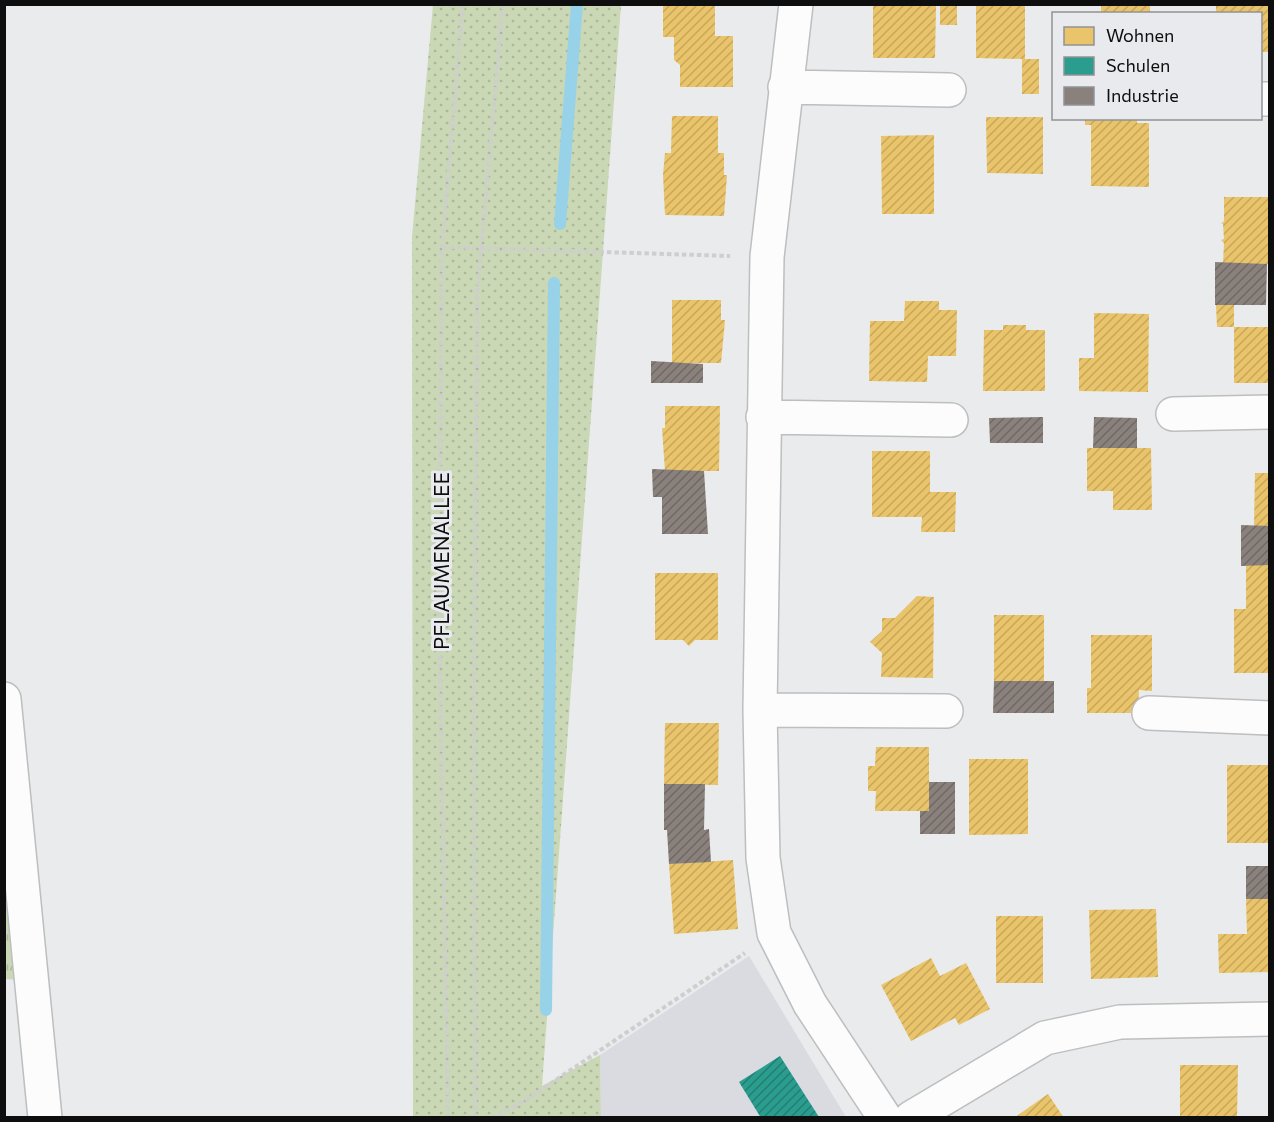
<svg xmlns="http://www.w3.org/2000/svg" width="1274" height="1122" viewBox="0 0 1274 1122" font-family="Commissioner,sans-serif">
<defs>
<pattern id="grass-dots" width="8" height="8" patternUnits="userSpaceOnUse" patternTransform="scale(1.5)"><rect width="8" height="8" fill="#cad8b5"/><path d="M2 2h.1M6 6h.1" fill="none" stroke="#acb89a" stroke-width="1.8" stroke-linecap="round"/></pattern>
<pattern id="park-tufts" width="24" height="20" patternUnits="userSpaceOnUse" patternTransform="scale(1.5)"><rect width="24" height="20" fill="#cad8b5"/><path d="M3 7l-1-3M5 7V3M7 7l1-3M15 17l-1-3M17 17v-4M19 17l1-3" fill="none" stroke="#acb89a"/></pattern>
<pattern id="homes-hatch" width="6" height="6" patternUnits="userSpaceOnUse" patternTransform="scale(1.5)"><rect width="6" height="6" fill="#e9c46a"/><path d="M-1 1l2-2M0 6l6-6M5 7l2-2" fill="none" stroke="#c7a75b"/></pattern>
<pattern id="schools-hatch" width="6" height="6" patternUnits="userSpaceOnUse" patternTransform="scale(1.5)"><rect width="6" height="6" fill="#2a9d8f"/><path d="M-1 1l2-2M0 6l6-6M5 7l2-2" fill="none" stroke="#227e73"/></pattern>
<pattern id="industry-hatch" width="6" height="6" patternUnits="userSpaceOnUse" patternTransform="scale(1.5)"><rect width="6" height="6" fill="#8a817c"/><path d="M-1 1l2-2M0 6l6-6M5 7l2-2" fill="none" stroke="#6f6864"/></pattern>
</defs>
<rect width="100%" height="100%" fill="#eaebec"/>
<!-- built -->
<path fill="#dadbe1" d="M749,956l97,161h-245l-1,-62z"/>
<!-- grass -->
<path fill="url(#grass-dots)" d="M433,5h188l-79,1081 58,-31 1,62h-188l-1,-880z"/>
<!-- park -->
<path fill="url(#park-tufts)" d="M5,788l15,192 -15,-1z"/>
<!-- homes -->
<path fill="url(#homes-hatch)" d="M663,4h52v32h18v51h-53v-22l-6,-5v-23h-11z
M940,4h17v21h-17z
M976,4h49v55h14v35h-17v-35l-46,-1z
M1101,4h49v10h-49z
M1216,4h54v48h-10v-38h-44z
M873,6h63l-1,52h-62z
M672,116h46v37h6v22h3l-3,41 -59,-1 -2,-40 2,-22h6z
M986,117h57v57l-56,-1z
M1085,118h52v5h12v64l-58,-1v-61h-6z
M934,135v79h-52l-1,-78z
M1224,197h46v67h-47l1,-21 -3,-3 3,-1 -1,-15h-2l3,-3z
M672,300h49v20h4l-4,43h-49z
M905,301h34v9h18l-1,46h-28l-1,26 -58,-1 1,-60h34z
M1216,305h18v22h36v56h-36v-56h-17z
M1094,313l55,1 -1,78 -69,-1v-33h15z
M1003,325h23v5h19v61h-62l1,-61h19z
M665,406h55l-1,65h-54l-3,-43h3z
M1087,448h64l1,62h-39v-19h-26z
M872,451h58v41h26l-1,40h-34l1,-15h-50z
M1255,473h15v53h-16z
M1246,565h24v108h-36v-64h12z
M655,573h63v67h-23l-6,6 -6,-6h-28z
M917,596l17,1 -1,81 -52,-1 1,-24 -12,-11 12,-11v-13h13z
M994,615h50v66h-50z
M1091,635h61v56l-13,-1 -1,23h-51v-25h4z
M665,723h54l-1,62 -54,-1z
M876,747h53v64h-54l1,-20h-8v-25h7z
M969,759h59v75l-59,1z
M1227,765h43v78h-43z
M733,860l5,69 -64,5 -5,-70z
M1246,899h24v73l-51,1 -1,-39h29z
M1156,909l2,68 -67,2 -2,-69z
M996,916h47v67h-47z
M931,958l9,18 26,-13 24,46 -31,16 -4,-7 -44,23 -30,-56z
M1180,1065h58l-1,53h-57z
M1048,1094l16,24h-50z"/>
<!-- schools -->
<path fill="url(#schools-hatch)" d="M780,1056l39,61 -58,1 -22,-36z"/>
<!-- industry -->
<path fill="url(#industry-hatch)" d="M1215,262l52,2 -1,41h-51z
M651,361l52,3v19h-52z
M1043,417v26h-53l-1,-25z
M1094,417l43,1v30h-44z
M652,469l52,2 4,63h-46v-37h-9z
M1241,525l29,1v39l-29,1z
M994,681h60v32h-61z
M929,782h26v52h-35v-23h9z
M664,784h41l-1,46 5,-1 2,33 -42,2 -2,-34h-3z
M1246,866h24v33h-24z"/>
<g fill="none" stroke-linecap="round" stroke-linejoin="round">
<!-- stream -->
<path stroke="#97d2e9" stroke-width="12" d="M560,224l17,-220
M546,1010l8,-727"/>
<!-- street casing -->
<g stroke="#bdbebf" stroke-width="36">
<path id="street" d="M796,4l-29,253 -7,453 3,148 11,75 36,71 75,114
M785,87l164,3
M1260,99h10
M1173,414l97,-2
M763,417l188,3
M4,699l41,419
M760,710l186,1
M1149,713l121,5
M911,1118l134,-80 75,-16 150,-3"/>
</g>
<!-- path -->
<path stroke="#cececf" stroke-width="4" stroke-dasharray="4.5 3" stroke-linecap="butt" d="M442,247l288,9
M448,1118l-9,-506 3,-365 21,-243
M475,1118l-1,-422 3,-400 26,-292
M492,1118l31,-16 222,-149"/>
<!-- street -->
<use href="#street" stroke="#fcfcfc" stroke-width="33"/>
</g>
<g text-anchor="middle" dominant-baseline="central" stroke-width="6" stroke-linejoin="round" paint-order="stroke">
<!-- street labels -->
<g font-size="21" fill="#0e0e0f" stroke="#e9eaed">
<text transform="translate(440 561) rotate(-90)">PFLAUMENALLEE</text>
</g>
</g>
<!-- border -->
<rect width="1274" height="1122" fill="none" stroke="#0e0e0f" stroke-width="12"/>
<!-- legend -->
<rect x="1052" y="12" width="210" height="108" fill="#e9eaed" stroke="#919294" stroke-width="1.5"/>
<rect x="1064" y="27" width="30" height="18" fill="#e9c46a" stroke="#919294" stroke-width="1.5"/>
<text x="1106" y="42" font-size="18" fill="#0e0e0f">Wohnen</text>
<rect x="1064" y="57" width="30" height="18" fill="#2a9d8f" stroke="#919294" stroke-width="1.5"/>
<text x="1106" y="72" font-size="18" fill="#0e0e0f">Schulen</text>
<rect x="1064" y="87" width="30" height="18" fill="#8a817c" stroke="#919294" stroke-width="1.5"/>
<text x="1106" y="102" font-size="18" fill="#0e0e0f">Industrie</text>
</svg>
